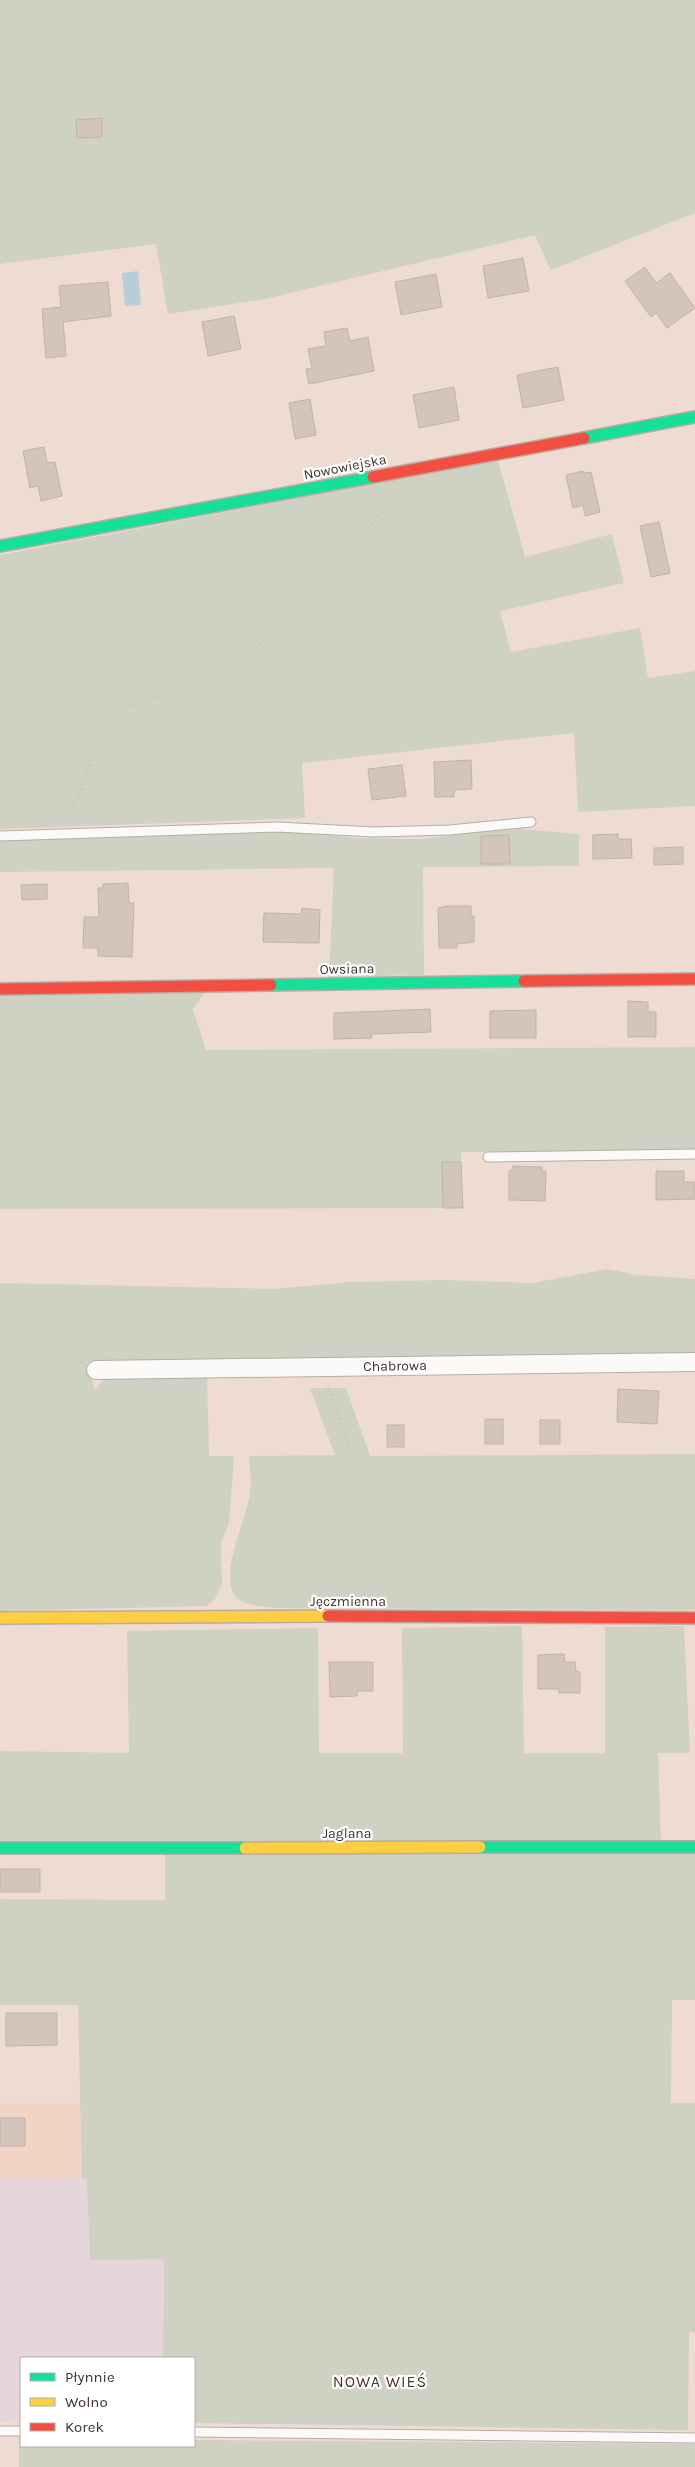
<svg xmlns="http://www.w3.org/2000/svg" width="695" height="2467" viewBox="0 0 695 2467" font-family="Karla,sans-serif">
<rect width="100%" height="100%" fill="#eedcd2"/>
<!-- built -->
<path fill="#f2d4c4" d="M0,2103h82v75l-82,1z"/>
<!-- industrial -->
<path fill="#e6d5da" d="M87,2178l77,81 -1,99h-142v65l-21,-1v-243z"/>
<!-- green -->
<path fill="#cfd1c2" d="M0,0h695v213l-144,57 -16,-35 -270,64 -97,15 -12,-70 -156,20z
M498,460l27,97 87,-23 12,49 -124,28 11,41 129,-24 8,50 47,-7v135l-117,6 -4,-79 -272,30 3,55 -305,11v-274z
M520,829l59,5v32l-156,1 1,108 -95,2 5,-109 -334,4v-32l290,-9 68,7 64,1 63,-8z
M205,992l-12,17 13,41 489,-3v103l-234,2v10l-19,1 1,45 -443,1v-214z
M608,1269l29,6 58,4v77l-608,7 8,27 11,-14 101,-1 2,81h25l-5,68 -8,17 1,43 -7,15 -9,7 -206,5v-328l274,6 77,-7 93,-2 89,3z
M310,1388h36l24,68 325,-2v156l-422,-2c-12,-2 -28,-2 -37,-11 -18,-22 9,-74 13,-98 3,-13 1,-29 0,-43l86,-1z
M522,1626l2,127h81v-126l79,-1 6,127h-32l3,89 -661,2v-93l129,2 -2,-122 191,-3 1,125h84l-1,-125z
M165,1852h530v148h-23l-1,103h24v229h-6l-1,98 -494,-7v-65h-31l1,-99 -74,1 -3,-81 -5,-1 -4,-173h-78v-106l165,1z
M19,2438h2v8h173v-6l501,4v23h-676z"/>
<!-- water -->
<path fill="#b7ced9" d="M138,271l3,34 -16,1 -3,-33z"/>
<!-- building -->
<path fill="#d3c4bc" stroke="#c0b2ab" d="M102,118v19l-25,1 -1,-18z
M523,258l6,33 -41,7 -5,-32z
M645,267l11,16 14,-10 25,35 -28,20 -11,-15 -5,4 -26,-36z
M436,274l6,33 -41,8 -6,-33z
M108,282l3,34 -48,6 3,34 -20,2 -4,-49 19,-2 -2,-21z
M234,316l7,33 -33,7 -6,-34z
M347,328l3,13 18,-4 6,34 -65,13 -3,-15 6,-1 -4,-19 18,-3 -2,-14z
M558,367l6,33 -41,8 -6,-33z
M454,387l5,33 -40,8 -6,-33z
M310,399l6,36 -21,4 -6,-36z
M44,447l3,16 8,-1 7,34 -21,5 -3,-15 -8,2 -7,-37z
M583,471l1,2 7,-1 9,40 -15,4 -2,-11 -10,3 -7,-33z
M659,522l11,51 -19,4 -11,-51z
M471,760l1,29 -18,1v7h-19l-1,-35z
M402,765l4,31 -34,4 -4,-31z
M618,834v5h13l1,19 -39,1v-24z
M509,835l1,29h-29v-28z
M683,847v17l-29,1v-17z
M128,883l1,20h5l-2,54 -34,-1v-8h-15l1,-31h15l-1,-29h5v-4z
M47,884v15l-25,1 -1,-15z
M447,906h24v10h3v26l-17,2v4h-18l-1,-40z
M302,908l18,2 -1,33 -56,-1 1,-29 37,1z
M628,1001l20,1v10h8v25h-28z
M430,1009l1,23 -60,2 1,4 -38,1v-26z
M536,1010v28h-46v-27z
M442,1162h19l2,46h-20z
M513,1166l29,1v4h4l-1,30 -36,-1v-29l3,-1z
M656,1171h28v11h11v17l-39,1z
M618,1389l41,2 -2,33 -40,-2z
M485,1419h18v25h-18z
M540,1420h20v24h-20z
M387,1425h17v22h-17z
M564,1654l1,8h10l1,9 4,1v21h-21v-4h-21v-34z
M329,1662h44v29h-16v5l-27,1z
M0,1869h40v23h-40z
M6,2013h51v32l-51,1z
M0,2118h25v28h-25z"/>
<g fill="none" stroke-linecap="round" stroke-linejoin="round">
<!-- lane casing -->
<g stroke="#b9aba4" stroke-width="11">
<path id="lane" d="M0,836l277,-9 97,5 76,-2 81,-8
M488,1157l207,-3
M0,2431h21
M194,2432l501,6"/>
</g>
<!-- street casing -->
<g stroke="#b9aba4" stroke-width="20">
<path id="street" d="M96,1370l599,-8"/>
</g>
<!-- fast casing -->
<g stroke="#b9aba4" stroke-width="14">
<path id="fast" d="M584,438l111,-21
M0,546l373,-69
M271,985l253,-4
M480,1847h215
M0,1848h245"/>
</g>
<!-- slow casing -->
<g stroke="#b9aba4" stroke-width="14">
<path id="slow" d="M0,1618l328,-2
M245,1848l235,-1"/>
</g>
<!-- jam casing -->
<g stroke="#b9aba4" stroke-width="14">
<path id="jam" d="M373,477l211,-39
M524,981l171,-2
M0,989l271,-4
M328,1616l367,2"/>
</g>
<!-- path -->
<path stroke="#c9c2bf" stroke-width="3" stroke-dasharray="1 4" stroke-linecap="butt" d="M64,820l14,-23 26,-71 21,-17 57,-23 66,-32 44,-35 19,-17 11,-18 76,-91
M328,1385l21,63"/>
<!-- lane -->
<use href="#lane" stroke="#fcfaf8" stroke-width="9"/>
<!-- street -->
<use href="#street" stroke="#fcfaf8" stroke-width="18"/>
<!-- fast -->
<use href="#fast" stroke="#16e098" stroke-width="11"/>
<!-- slow -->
<use href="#slow" stroke="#ffcf43" stroke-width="11"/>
<!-- jam -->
<use href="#jam" stroke="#f24e42" stroke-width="11"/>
</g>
<g text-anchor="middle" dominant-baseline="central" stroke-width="4.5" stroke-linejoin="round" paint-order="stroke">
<!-- street labels -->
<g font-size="14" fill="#3f322c" stroke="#fff">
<text transform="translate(345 467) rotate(-11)">Nowowiejska</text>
<text transform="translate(347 969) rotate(-1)">Owsiana</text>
<text transform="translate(395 1366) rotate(-1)">Chabrowa</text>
<text x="348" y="1601">Jęczmienna</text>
<text x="347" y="1833">Jaglana</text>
</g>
<!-- quarter labels -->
<g font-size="16" letter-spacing="1" fill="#4f3528" stroke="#fff">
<text x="380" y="2381">NOWA WIEŚ</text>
</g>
</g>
<!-- legend -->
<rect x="20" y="2357" width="175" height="90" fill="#ffffff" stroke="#b2adab"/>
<rect x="30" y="2373" width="25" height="8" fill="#16e098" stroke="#b2adab"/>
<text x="65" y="2382" font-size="15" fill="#3f322c">Płynnie</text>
<rect x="30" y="2398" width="25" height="8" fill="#ffcf43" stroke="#b2adab"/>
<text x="65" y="2407" font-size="15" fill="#3f322c">Wolno</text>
<rect x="30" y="2423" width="25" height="8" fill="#f24e42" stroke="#b2adab"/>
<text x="65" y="2432" font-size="15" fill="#3f322c">Korek</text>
</svg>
